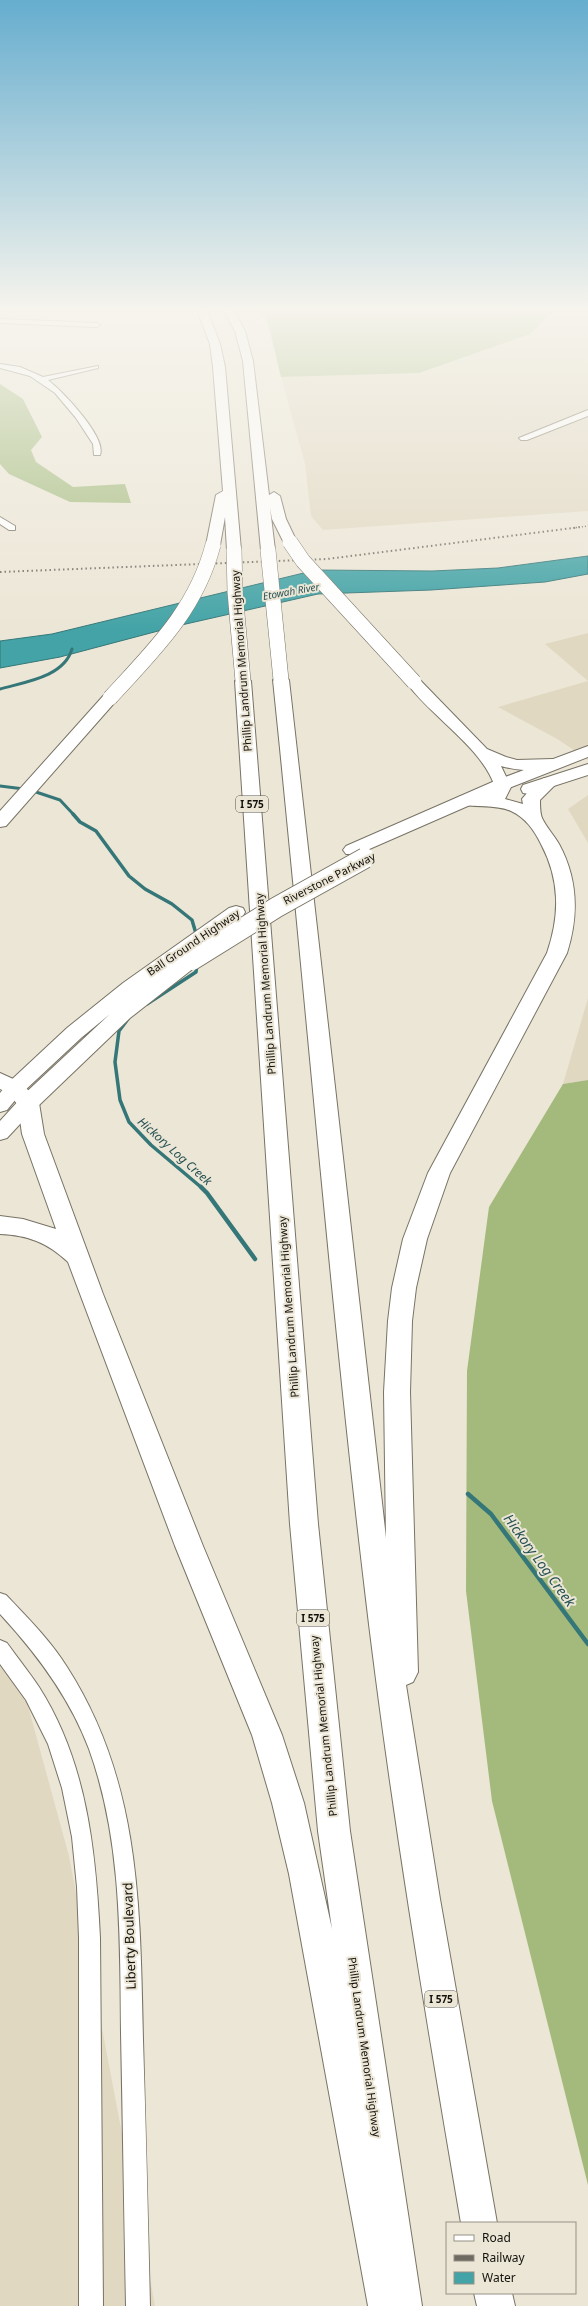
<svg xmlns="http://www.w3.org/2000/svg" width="588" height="2306" viewBox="0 0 588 2306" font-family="'Noto Sans',sans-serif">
<rect width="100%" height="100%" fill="#ece6d6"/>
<!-- built -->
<path fill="#e1d8c2" d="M558,307h30v204l-265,19 -12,-14 -6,-52 -24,-87 138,-4 111,-39z
M588,633v127l-29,-20 -61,-33 90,-26 -43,-37z
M588,795v48l-20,-34z
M588,998v82l-25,4z
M0,1667l25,28 44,161 86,450h-155z"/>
<!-- forest -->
<path fill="#a3ba7c" d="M257,307h301l-28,27 -111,39 -138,4 -13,-54z
M0,384l23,15 19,38 -11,13 5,12 37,25 52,-3 6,19 -61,-1 -61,-28 -9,-10z
M588,1080v1105l-96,-384 -26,-210 1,-220 22,-164 74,-123z"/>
<!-- water -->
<path fill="#43a3a6" stroke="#357778" d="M588,556v18l-43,8 -114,8 -113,4 -141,32 -117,31 -60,11v-27l52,-7 264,-64 116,1 66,-3z"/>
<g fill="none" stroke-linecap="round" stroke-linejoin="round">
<!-- stream-far2 -->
<path stroke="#357778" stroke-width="3" d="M0,689c25,-7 64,-12 72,-40
M0,786l24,3
M33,791l27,9 14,15"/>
<!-- stream-far1 -->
<path stroke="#357778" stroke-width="3.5" d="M73,814l7,8 16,9 33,45 16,13 27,15 20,16 5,17
M147,1004l49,-32 1,-9
M128,1019l-9,12 -4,31 5,38 9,22 22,23 51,43"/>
<!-- stream -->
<path stroke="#357778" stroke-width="4.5" d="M201,1187l6,6 48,66
M468,1494l23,20 97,130"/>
<!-- minor casing -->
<g stroke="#787365" stroke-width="2">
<path id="minor" d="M0,319l97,4 3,2 -3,2 -97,-4z
M0,364l20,3 23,10 55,-11v2l-50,12c14,11 59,57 52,75h-6l-1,-11 -17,-26 -21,-25 -25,-17 -30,-8z
M0,517l15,9v4h-6l-9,-6z
M0,1593l6,2c22,23 44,45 61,72 74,115 73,241 76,373 3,88 5,177 7,266h-24c-2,-91 -3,-182 -5,-273 -1,-95 1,-193 -32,-284 -19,-51 -52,-95 -89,-135z
M0,1640l7,3c10,14 22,29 32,44 48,75 57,165 61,251l3,368h-24v-368l-2,-51 -5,-50 -10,-49 -14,-44 -22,-44 -26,-36z"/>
</g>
<!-- tertiary casing -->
<g stroke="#787365" stroke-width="2">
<path id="tertiary" d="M588,410v6l-61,24h-6l-2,-2z"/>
</g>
<!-- secondary casing -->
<g stroke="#787365" stroke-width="2">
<path id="secondary" d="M15,1081l7,2 3,5 -18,22 -7,2v-19l8,-10z
M28,1096l7,2 3,5 -3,5 -28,30 -7,2v-19l21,-23z"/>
</g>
<!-- primary casing -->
<g stroke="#787365" stroke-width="2">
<path id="primary" d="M588,746v11l-79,31 -151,66h-12l-3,-4 3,-4 151,-66z
M588,764v11l-59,19 -6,-1 -2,-4 2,-4z
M236,906l7,2 2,4 -2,4 -55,39 11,1 3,4 -3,4 -69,54 -94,90 -8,2 -8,-2 -3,-5 3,-5 90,-84 -29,24 -59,55 -7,2 -7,-2 -4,-5 4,-5 59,-55 56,-45 106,-75z"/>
</g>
<!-- motorway casing -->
<g stroke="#787365" stroke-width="2">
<path id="motorway" d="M196,307h10l14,37 5,23 16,183 -7,4 -7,-4 -2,-33 -5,28 -7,4 -7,-4 10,-50 7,-4 -10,-124 -3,-23z
M222,307h10l13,24 8,30 16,134 5,-3 6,4 6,23 11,23 -2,3h-10l-13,-26 -2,-11 5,42 -7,4 -7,-4 -18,-189 -8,-30z
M281,675l5,2 3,3 97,858 -2,-146 4,-71 4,-33 11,-49 25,-66 119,-220c13,-38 13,-73 -6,-109 -7,-14 -15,-26 -30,-33 -16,-7 -34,-3 -51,-7l-3,-4 3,-4h30l5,-9c-13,-40 -65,-71 -89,-105l3,-3h10l68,70 19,8 11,3 36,-1 6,1 2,4 -2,4c-19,4 -40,3 -58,-2l10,21 -6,12 18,5 -1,-5 11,-13 11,-8h12l2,4 -18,18c0,5 0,13 2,18 4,9 12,17 17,26 19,35 20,71 8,109l-117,220 -23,66 -11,49 -4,33 -2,71 8,280 -5,10 -7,3 34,214 57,324h-36c-37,-216 -73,-432 -98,-649 -35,-297 -59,-596 -90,-894l3,-3z
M243,676l5,2 3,3 67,843 32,307 72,475h-54l-79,-432 -17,-71 -20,-68 -77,-189 -107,-284c-20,-19 -40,-27 -68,-28v-18l23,3 33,10 -34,-95 -4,-29 -10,-12 -8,-4v-16l22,10 17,20 5,31 59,160 100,252 79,189 22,68 28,126 -14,-98 -28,-307 -55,-843 3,-3z
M110,693l6,2 2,3 -2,3 -110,125 -6,1v-16l104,-116z
M474,2293h38l3,13h-38z"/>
</g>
<!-- minor -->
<use href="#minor" fill="#fff" fill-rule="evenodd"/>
<!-- tertiary -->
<use href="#tertiary" fill="#fff" fill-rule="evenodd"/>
<!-- secondary -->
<use href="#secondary" fill="#fff" fill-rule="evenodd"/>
<!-- primary -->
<use href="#primary" fill="#fff" fill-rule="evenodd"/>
<!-- motorway -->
<use href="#motorway" fill="#fff" fill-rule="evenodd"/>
<!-- rail-far1 -->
<path stroke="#6f6b62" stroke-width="1.5" stroke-dasharray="1 2" stroke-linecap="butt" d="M573,528l15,-2"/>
<!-- rail -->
<path stroke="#6f6b62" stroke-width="2" stroke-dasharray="1.5 3" stroke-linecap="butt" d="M0,572l327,-13 254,-32"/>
<!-- primary-bridge casing -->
<g stroke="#787365" stroke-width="22" stroke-linecap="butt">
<path id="primary-bridge" d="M192,960l85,-53 88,-49"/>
</g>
<!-- motorway-bridge casing -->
<g stroke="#787365" stroke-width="16" stroke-linecap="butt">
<path id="motorway-bridge" d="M290,542l13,19 111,121
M234,550l1,42 8,89
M268,550l13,130
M110,698c44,-48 86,-88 103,-153"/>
</g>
<!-- primary-bridge -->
<use href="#primary-bridge" stroke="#fff" stroke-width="20"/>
<!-- motorway-bridge -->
<use href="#motorway-bridge" stroke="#fff" stroke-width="15"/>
</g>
<!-- sky -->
<linearGradient id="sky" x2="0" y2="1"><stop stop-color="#66adce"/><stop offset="0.49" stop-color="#f6f4ed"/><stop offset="1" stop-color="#f6f4ed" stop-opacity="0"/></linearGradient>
<rect width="588" height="630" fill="url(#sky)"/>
<g text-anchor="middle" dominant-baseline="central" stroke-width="4" stroke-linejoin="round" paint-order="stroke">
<!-- far-water labels -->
<g font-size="10" font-style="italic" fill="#265153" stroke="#ece6d6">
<text transform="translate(291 591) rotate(-10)">Etowah River</text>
</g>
<!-- shield labels -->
<g fill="#ece6d6" stroke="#545149" stroke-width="1">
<rect x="236" y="796" width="32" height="16" rx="3"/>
<rect x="297" y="1610" width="32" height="16" rx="3"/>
<rect x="425" y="1991" width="32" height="16" rx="3"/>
</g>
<g font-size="10" font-weight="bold" fill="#13110c">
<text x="252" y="804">I 575</text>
<text x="313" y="1618">I 575</text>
<text x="441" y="1999">I 575</text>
</g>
<!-- street labels -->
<g font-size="11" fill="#13110c" stroke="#ece6d6">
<text transform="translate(241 661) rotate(-94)">Phillip Landrum Memorial Highway</text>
<text transform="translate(329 878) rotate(-27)">Riverstone Parkway</text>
<text transform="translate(193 942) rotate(-34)">Ball Ground Highway</text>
<text transform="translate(265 984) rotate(-94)">Phillip Landrum Memorial Highway</text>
<text transform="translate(288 1307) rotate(-94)">Phillip Landrum Memorial Highway</text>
<text transform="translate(323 1726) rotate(-96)">Phillip Landrum Memorial Highway</text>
<text transform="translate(365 2047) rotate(82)">Phillip Landrum Memorial Highway</text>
</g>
<!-- water labels -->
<g font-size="12" font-style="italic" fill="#265153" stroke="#ece6d6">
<text transform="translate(175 1151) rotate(42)">Hickory Log Creek</text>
</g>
<!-- near-street labels -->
<g font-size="13" fill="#13110c" stroke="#ece6d6">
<text transform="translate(129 1936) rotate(-92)">Liberty Boulevard</text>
</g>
<!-- near-water labels -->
<g font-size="14" font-style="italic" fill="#265153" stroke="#ece6d6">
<text transform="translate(540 1560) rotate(54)">Hickory Log Creek</text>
</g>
</g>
<!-- legend -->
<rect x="446" y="2222" width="130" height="72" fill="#ece6d6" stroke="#959185"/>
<rect x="454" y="2235" width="20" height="6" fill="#ffffff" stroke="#959185"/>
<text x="482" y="2242" font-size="12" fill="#13110c">Road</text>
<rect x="454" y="2255" width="20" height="6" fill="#6f6b62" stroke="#959185"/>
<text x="482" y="2262" font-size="12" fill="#13110c">Railway</text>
<rect x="454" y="2272" width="20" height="12" fill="#43a3a6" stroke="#959185"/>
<text x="482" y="2282" font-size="12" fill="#13110c">Water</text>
</svg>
